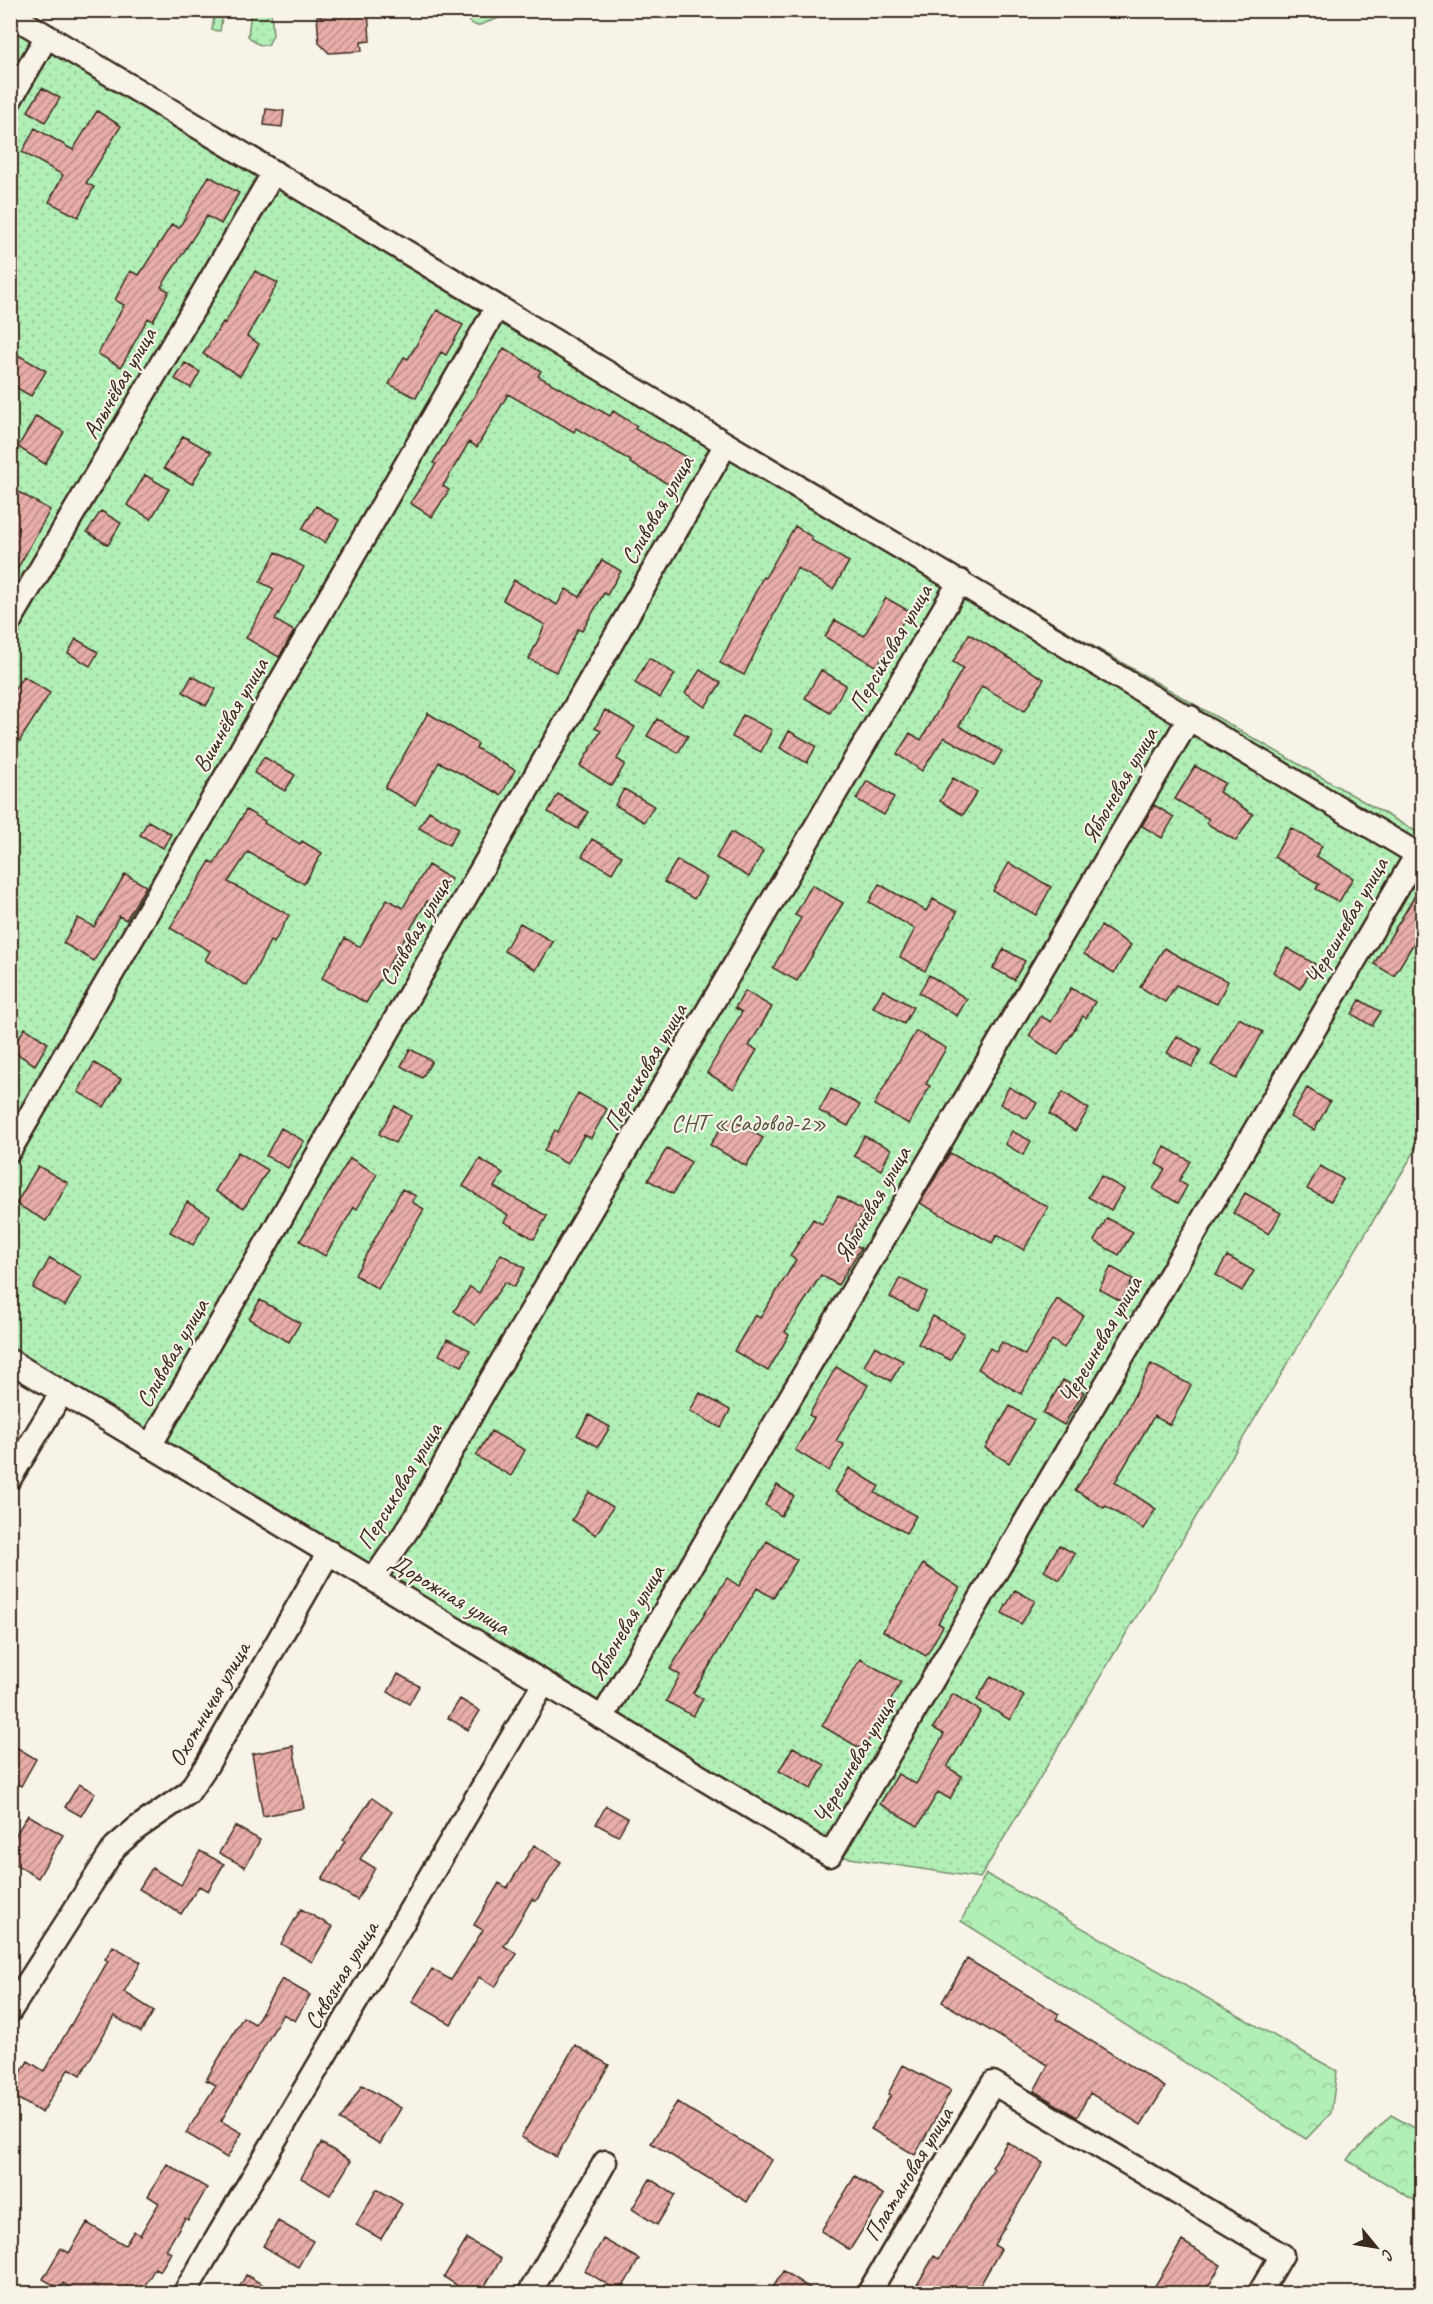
<svg xmlns="http://www.w3.org/2000/svg" width="1433" height="2304" viewBox="0 0 1433 2304" font-family="Caveat,sans-serif">
<defs>
<pattern id="grass-tufts" width="24" height="20" patternUnits="userSpaceOnUse" patternTransform="scale(1.5)"><rect width="24" height="20" fill="#b1efb6"/><path d="M3 7l-1-3M5 7V3M7 7l1-3M15 17l-1-3M17 17v-4M19 17l1-3" fill="none" stroke="#99cd9c"/></pattern>
<pattern id="forest-crowns" width="20" height="18" patternUnits="userSpaceOnUse" patternTransform="scale(1.5)"><rect width="20" height="18" fill="#b1efb6"/><path d="M2 6a3 3 0 1 1 6 0M12 15a3 3 0 1 1 6 0" fill="none" stroke="#99cd9c"/></pattern>
<pattern id="park-dots" width="8" height="8" patternUnits="userSpaceOnUse" patternTransform="scale(1.5)"><rect width="8" height="8" fill="#b1efb6"/><path d="M2 2h.1M6 6h.1" fill="none" stroke="#99cd9c" stroke-width="1.8" stroke-linecap="round"/></pattern>
<pattern id="building-hatch" width="6" height="6" patternUnits="userSpaceOnUse" patternTransform="scale(1.5)"><rect width="6" height="6" fill="#e8ada8"/><path d="M-1 1l2-2M0 6l6-6M5 7l2-2" fill="none" stroke="#bd8d88"/></pattern>
</defs>
<rect width="100%" height="100%" fill="#f7f3e8"/>
<filter id="ink" filterUnits="userSpaceOnUse"><feTurbulence type="fractalNoise" baseFrequency=".0167" numOctaves="2"/><feDisplacementMap in="SourceGraphic" scale="12" xChannelSelector="R" yChannelSelector="G"/><feConvolveMatrix kernelMatrix="1 2 1 2 8 2 1 2 1" color-interpolation-filters="sRGB"/></filter>
<g filter="url(#ink)">
<!-- grass -->
<path fill="url(#grass-tufts)" stroke="#768c6a" stroke-width="1.5" d="M215,11h8l-3,20 -8,-1z"/>
<!-- forest -->
<path fill="url(#forest-crowns)" stroke="#768c6a" stroke-width="1.5" d="M986,1874l351,197 -6,42 -25,26 -345,-218z
M1391,2115l31,17v73l-75,-45z"/>
<!-- park -->
<path fill="url(#park-dots)" stroke="#768c6a" stroke-width="1.5" d="M11,11l468,282 943,542v304l-442,739 -150,-23 -819,-494z
M251,11h20l2,24 -5,10c-10,1 -13,-2 -20,-9z"/>
<!-- pitch -->
<path fill="#b1efb6" stroke="#768c6a" stroke-width="1.5" d="M465,11h53l-41,15 -8,-4z"/>
<!-- building -->
<path fill="url(#building-hatch)" stroke="#3b2a1e" stroke-width="1.5" d="M320,10h48l2,31 -9,1 1,9 -33,2 -10,-10 -2,-27h4z
M42,88l18,10 -15,24 -17,-11z
M266,109l18,2 -2,16 -18,-2z
M97,111l24,15 -35,57 8,4 -16,30 -29,-15 14,-27 -41,-23 13,-24 38,22z
M209,176l30,17 -18,31 -14,-8 -46,71 8,4 -16,30 -5,-3 -27,49 -23,-13 26,-49 -9,-5 15,-29 9,4 33,-51 7,4z
M255,271l23,12 -31,53 12,8 -19,32 -37,-22 20,-32 2,1z
M437,310l26,15 -17,30 -5,-3 -25,46 -27,-14 15,-27 4,2z
M504,348l37,23 -3,5 72,40 3,-5 24,15 -2,3 53,29 -16,28 -42,-23 1,-2 -55,-33 -2,4 -66,-38 -31,53 -8,-5 -26,44 6,4 -17,27 -22,-14 26,-39 -3,-1z
M18,355l28,16 -15,25 -21,-12v-16z
M185,363l15,9 -9,16 -16,-9z
M36,416l28,16 -19,32 -27,-17z
M183,436l28,16 -19,32 -28,-16z
M145,475l24,14 -18,30 -24,-14z
M10,487l40,23 -40,72z
M316,506l23,14 -14,23 -23,-14z
M101,511l20,12 -13,22 -21,-13z
M795,526l17,11 -1,3 38,22 -16,27 -36,-21 -53,107 -24,-12 43,-86 2,1z
M276,552l28,15 -29,53 19,11 -15,26 -33,-19 28,-49 -14,-7z
M602,560l19,11 -14,24 -3,-2 -22,38 -4,-2 -22,43 -27,-13 16,-34 -42,-25 11,-20 43,25 9,-16 14,8z
M886,598l23,13 -32,56 -52,-30 10,-17 29,16z
M969,634l75,45 -19,32 -43,-25 -23,40 43,25 -8,14 -50,-28 -22,34 -25,-17 13,-21 11,7 42,-72 -10,-6z
M76,639l22,13 -8,14 -22,-13z
M649,658l26,16 -15,24 -25,-15z
M700,670l21,13 -16,24 -20,-14z
M821,670l25,15 -16,28 -25,-15z
M23,676l27,17 -40,63v-60z
M192,676l24,13 -10,17 -23,-14z
M605,710l30,17 -18,32 8,5 -13,22 -32,-20 21,-35 -6,-3z
M428,713l50,31 -2,4 39,22 -14,25 -62,-33 -24,43 -30,-17z
M743,715l29,15 -11,22 -29,-15z
M657,719l31,17 -10,17 -31,-17z
M789,731l27,15 -9,17 -27,-15z
M264,757l31,18 -10,16 -31,-18z
M1195,766l30,17 -6,9 34,22 -17,27 -30,-18 3,-4 -34,-20z
M953,778l24,14 -14,23 -23,-14z
M867,781l27,16 -10,18 -28,-16z
M624,789l30,17 -10,16 -29,-17z
M558,794l30,18 -10,17 -30,-17z
M1154,805l20,12 -12,21 -20,-12z
M246,810l19,11 -1,2 36,21 2,-3 20,12 -18,31 -56,-32 -20,30 61,33 -15,28 -4,-2 -23,45 -42,-26 5,-9 -40,-23 40,-67 4,3z
M429,811l30,17 -10,17 -30,-17z
M148,821l23,13 -8,14 -23,-13z
M1291,828l31,18 -6,10 37,22 -14,24 -23,-13 3,-5 -45,-27z
M731,832l32,19 -14,26 -33,-19z
M592,839l30,17 -10,17 -30,-17z
M677,860l30,18 -13,21 -30,-17z
M1009,863l42,24 -15,28 -43,-24z
M428,865l23,14 -15,27 -9,-5 -61,102 -44,-25 23,-40 15,9 27,-48 16,9z
M125,874l21,12 -20,34 -7,-4 -25,45 -31,-18 15,-25 16,9z
M879,884l47,27 7,-12 24,13 -32,59 -25,-14 15,-28 -46,-27z
M1422,884v61l-7,-4 -21,35 -20,-12z
M812,885l31,18 -46,78 -24,-13 28,-50 -6,-3z
M520,923l33,19 -17,28 -32,-19z
M1101,926l30,19 -17,28 -30,-19z
M1164,948l37,21 27,12 -11,23 -41,-19 -11,17 -25,-15z
M1287,948l28,16 -15,25 -27,-17z
M1004,949l21,12 -11,19 -21,-12z
M929,975l38,24 -10,17 -38,-23z
M1071,988l24,14 -9,16 -3,-2 -25,39 -29,-19 12,-20 10,6z
M883,990l30,17 -9,17 -31,-17z
M745,991l27,16 -23,39 8,4 -23,39 -27,-16 35,-61 -7,-4z
M1360,1000l21,12 -9,14 -20,-12z
M1239,1018l24,14 -27,47 -25,-14z
M25,1028l23,15 -13,22 -24,-15z
M916,1031l30,17 -20,36 4,2 -21,38 -35,-19z
M1177,1036l24,14 -9,17 -25,-14z
M410,1049l22,12 -10,17 -21,-12z
M94,1063l27,16 -17,28 -26,-15z
M1009,1087l28,16 -10,16 -27,-15z
M1307,1088l23,14 -16,28 -24,-13z
M831,1089l29,16 -12,21 -29,-15z
M1063,1092l26,17 -14,22 -26,-17z
M578,1093l29,16 -16,29 -7,-3 -17,29 -23,-13 11,-21 3,2z
M395,1106l16,10 -16,27 -16,-9z
M728,1117l35,21 -17,28 -36,-21z
M281,1128l23,13 -16,27 -22,-12z
M1012,1131l19,10 -8,14 -18,-11z
M864,1136l27,13 -10,21 -27,-14z
M1165,1147l25,14 -11,20 8,5 -9,17 -25,-14 12,-20 -9,-5z
M667,1148l24,14 -18,32 -25,-14z
M238,1152l30,18 -24,38 -29,-17z
M950,1153l98,54 -24,43 -27,-15 -5,8 -72,-40z
M350,1158l27,16 -20,35 -3,-2 -29,49 -25,-15z
M480,1159l23,14 -9,14 53,29 -13,23 -30,-17 4,-7 -45,-29z
M38,1166l30,17 -22,38 -30,-17z
M1320,1166l23,13 -12,22 -24,-12z
M1101,1176l23,13 -13,21 -23,-13z
M402,1189l14,7 -4,6 12,7 -46,80 -23,-14z
M1245,1193l36,20 -12,21 -36,-21z
M838,1196l26,15 -16,29 13,8 -23,37 -17,-10 -36,57 4,3 -21,36 -34,-20 21,-36 5,3 36,-58 -6,-4 23,-37 9,5z
M187,1202l23,13 -17,30 -23,-13z
M1107,1218l26,14 -14,23 -25,-14z
M501,1254l24,14 -11,19 -9,-5 -30,43 -21,-14 16,-24 9,6z
M1227,1256l27,15 -12,20 -26,-16z
M50,1258l32,19 -17,29 -32,-18z
M1111,1267l22,12 -12,22 -22,-12z
M900,1278l27,14 -10,19 -27,-14z
M1057,1299l26,16 -19,33 -12,-8 -31,54 -43,-25 12,-21 6,4 6,-10 23,13z
M260,1300l40,23 -11,19 -40,-23z
M933,1316l31,17 -14,27 -32,-16z
M447,1339l23,11 -8,16 -23,-11z
M875,1346l28,15 -12,20 -27,-15z
M1151,1364l40,21 -21,40 -16,-9 -39,66 41,27 -13,20 -37,-23 -2,2 -29,-18 43,-64z
M836,1367l32,18 -32,56 8,4 -15,26 -34,-21 19,-32 -5,-3z
M1063,1380l21,12 -20,33 -21,-12z
M700,1393l30,17 -9,18 -31,-17z
M1010,1406l24,14 -25,43 -24,-15z
M589,1415l21,12 -12,20 -21,-12z
M491,1431l34,19 -14,26 -35,-20z
M849,1468l30,18 -4,7 41,23 -10,17 -71,-41z
M777,1485l17,11 -13,20 -16,-11z
M589,1492l24,15 -17,28 -24,-15z
M767,1541l30,19 -24,38 -16,-10 -64,105 10,6 -10,17 -27,-15 14,-26 -10,-6 57,-91 12,8z
M1059,1545l16,9 -15,26 -16,-9z
M923,1564l37,24 -22,35 5,3 -17,30 -43,-25z
M1015,1590l20,11 -14,23 -19,-11z
M860,1659l41,23 -38,68 -41,-24z
M398,1674l21,12 -10,18 -21,-12z
M991,1676l33,20 -14,24 -33,-20z
M953,1694l28,17 -34,56 15,9 -12,23 -12,-7 -20,34 -38,-22 18,-30 18,10 28,-50 -11,-6z
M460,1699l20,12 -12,19 -20,-12z
M293,1746l11,62 -41,8 -11,-62z
M16,1747l20,12 -15,27 -11,-6v-24z
M793,1747l32,18 -14,24 -32,-18z
M79,1784l16,9 -14,23 -16,-9z
M372,1798l20,14 -32,47 15,9 -18,32 -35,-21 23,-38 -2,-1z
M606,1806l22,12 -10,18 -22,-12z
M28,1815l35,20 -25,43 -28,-17v-17z
M235,1826l25,14 -15,27 -26,-14z
M534,1845l27,17 -25,39 -4,-2 -28,47 13,8 -22,33 -16,-10 -28,47 -39,-22 20,-33 19,11 32,-50 -9,-5 25,-42 8,5z
M200,1851l24,13 -16,27 -9,-5 -18,28 -42,-25 13,-21 29,17z
M301,1909l32,18 -21,35 -31,-18z
M113,1946l28,16 -17,30 30,19 -13,21 -27,-16 -33,59 -12,-7 -27,45 -32,-19v-4l18,-29 16,10 64,-110 -3,-2z
M967,1959l92,55 -3,5 109,68 -24,38 -51,-32 -13,24 -43,-26 14,-26 -106,-63z
M282,1979l28,16 -15,26 -12,-7 -62,107 21,12 -15,25 -41,-25 30,-48 -10,-5 37,-63 12,7z
M575,2045l34,20 -53,92 -35,-20z
M903,2065l48,25 -36,65 -44,-26 20,-34 -3,-1z
M362,2085l39,23 -21,36 -40,-24z
M677,2102l95,58 -25,42 -96,-59z
M1007,2142l36,21 -49,82 7,4 -26,45h-43l-15,-9 17,-29 5,3 55,-90 -2,-2z
M321,2143l30,18 -21,34 -29,-17z
M167,2164l40,24 -19,32 -3,-2 -19,32 5,3 -11,18 -5,-3 -15,26h-60l-17,-11 -3,6 -17,-10 18,-31 8,5 18,-30 38,22 9,-14 6,4 19,-32 -11,-7z
M855,2176l29,19 -34,55 -29,-19z
M650,2179l25,16 -18,30 -25,-16z
M377,2189l25,15 -21,35 -25,-14z
M278,2221l35,20 -15,26 -35,-21z
M467,2239l34,20 -21,35h-10l-26,-17z
M603,2239l36,20 -19,33 -35,-21z
M1182,2241l39,24 -17,29h-54z
M783,2271l36,23h-50z
M246,2275l33,19h-43z"/>
<g fill="none" stroke-linecap="round" stroke-linejoin="round">
<!-- minor casing -->
<g stroke="#3b2a1e" stroke-width="27">
<path id="minor" d="M10,14l716,430 691,410 -587,1001 -820,-494
M10,100l37,-64
M10,621l264,-449
M10,1150l487,-843
M150,1446l576,-1002
M10,1478l52,-86
M374,1579l40,-59 64,-118 482,-821
M602,1718l588,-1001
M10,2011l105,-164 22,-19 51,-35 19,-28 122,-213
M184,2294l360,-611
M529,2294l76,-132
M868,2294l125,-211 289,172 -23,39"/>
</g>
<!-- minor -->
<use href="#minor" stroke="#f7f3e8" stroke-width="22"/>
</g>
</g>
<g text-anchor="middle" dominant-baseline="central" stroke-width="4.5" stroke-linejoin="round" paint-order="stroke">
<!-- street labels -->
<g font-size="24" fill="#3b2a1e" stroke="#f7f3e8">
<text transform="translate(119 383) rotate(-60)">Алычёвая улица</text>
<text transform="translate(657 510) rotate(-60)">Сливовая улица</text>
<text transform="translate(890 648) rotate(-60)">Персиковая улица</text>
<text transform="translate(230 715) rotate(-60)">Вишнёвая улица</text>
<text transform="translate(1119 785) rotate(-60)">Яблоневая улица</text>
<text transform="translate(1346 921) rotate(-60)">Черешневая улица</text>
<text transform="translate(415 931) rotate(-60)">Сливовая улица</text>
<text transform="translate(645 1067) rotate(-60)">Персиковая улица</text>
<text transform="translate(872 1204) rotate(-60)">Яблоневая улица</text>
<text transform="translate(1100 1340) rotate(-60)">Черешневая улица</text>
<text transform="translate(172 1353) rotate(-60)">Сливовая улица</text>
<text transform="translate(399 1486) rotate(-59)">Персиковая улица</text>
<text transform="translate(450 1594) rotate(31)">Дорожная улица</text>
<text transform="translate(626 1623) rotate(-60)">Яблоневая улица</text>
<text transform="translate(209 1704) rotate(-60)">Охотничья улица</text>
<text transform="translate(854 1760) rotate(-60)">Черешневая улица</text>
<text transform="translate(341 1975) rotate(-59)">Сквозная улица</text>
<text transform="translate(908 2174) rotate(-59)">Платановая улица</text>
</g>
<!-- park labels -->
<g font-size="24" fill="#53513c" stroke="#f7f3e8">
<text x="749" y="1123">СНТ «Садовод-2»</text>
</g>
</g>
<!-- margin -->
<rect width="1433" height="2304" fill="none" stroke="#f7f3e8" stroke-width="36"/>
<rect x="18" y="18" width="1397" height="2268" fill="none" stroke="#3b2a1e" stroke-width="2" filter="url(#ink)"/>
<!-- north arrow -->
<g transform="translate(1376 2247) rotate(120)" stroke="#f7f3e8" stroke-width="4.5" paint-order="stroke">
<path d="M0-4.5L10 22L0 15L-10 22Z" fill="#3b2a1e"/>
<text y="-9" font-size="16" font-weight="bold" text-anchor="middle" fill="#3b2a1e">С</text>
</g>
</svg>
